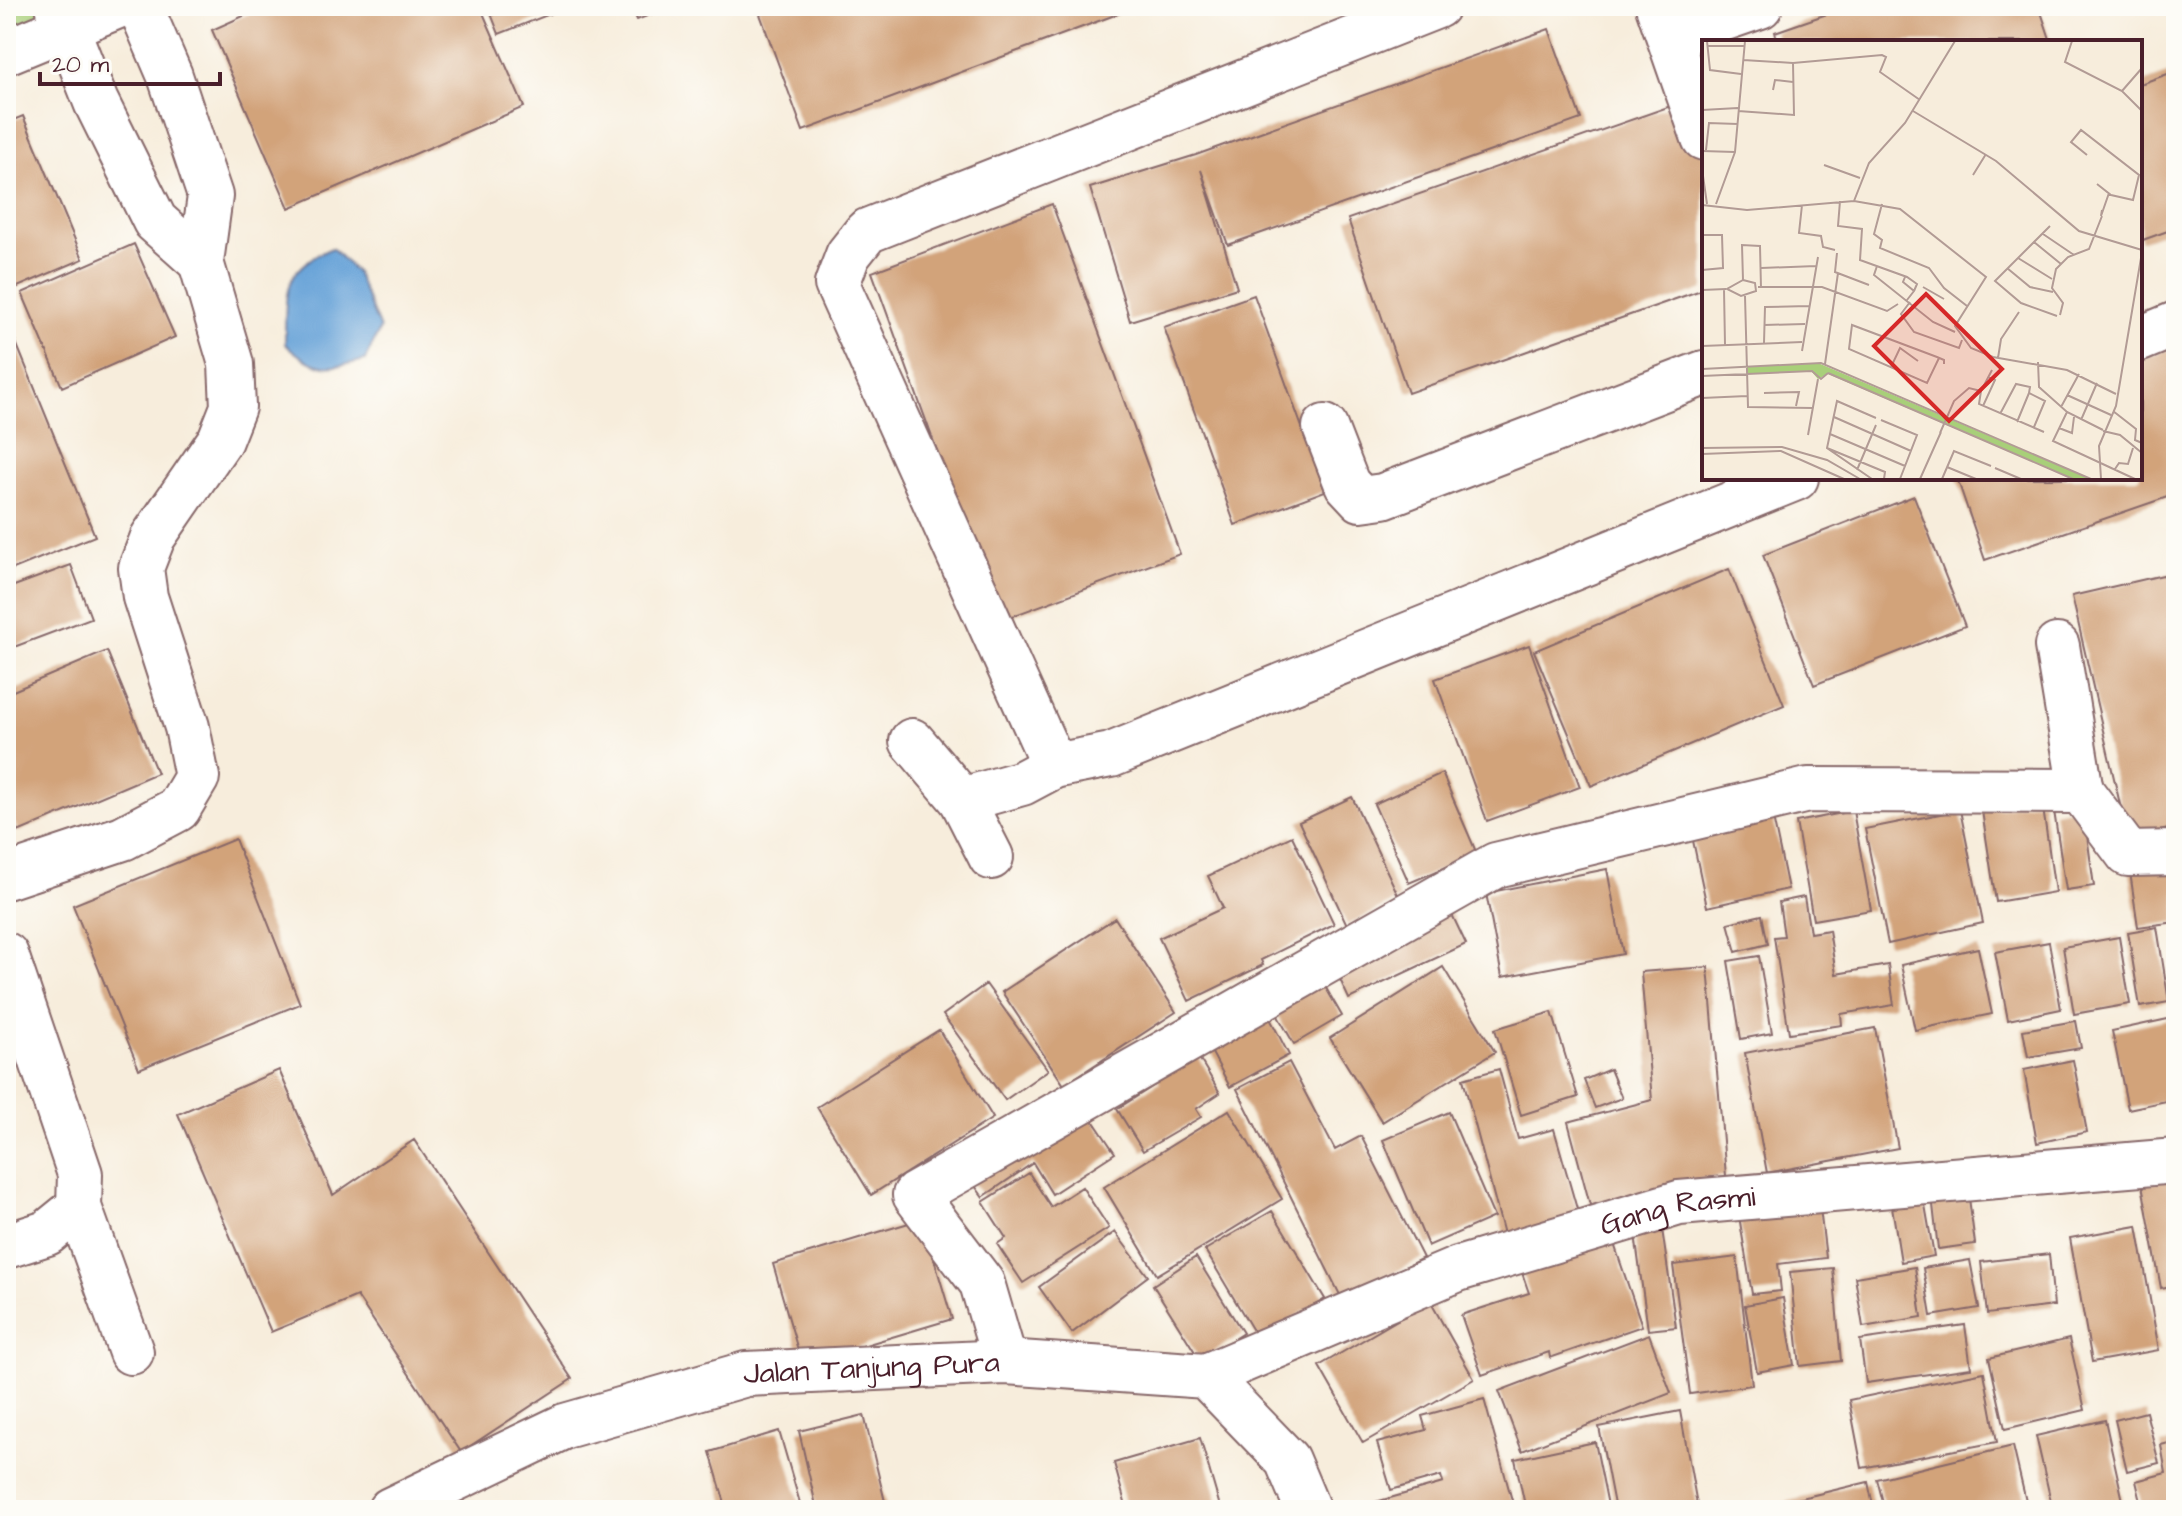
<svg xmlns="http://www.w3.org/2000/svg" width="2182" height="1516" viewBox="0 0 2182 1516" font-family="'Architects Daughter',sans-serif">
<rect width="100%" height="100%" fill="#fdfcf7"/>
<filter id="ink" filterUnits="userSpaceOnUse"><feTurbulence type="fractalNoise" baseFrequency=".0125" numOctaves="2"/><feDisplacementMap in="SourceGraphic" scale="16" xChannelSelector="R" yChannelSelector="G"/><feConvolveMatrix kernelMatrix="1 2 1 2 8 2 1 2 1" color-interpolation-filters="sRGB"/></filter>
<filter id="wash" filterUnits="userSpaceOnUse"><feTurbulence type="fractalNoise" baseFrequency=".006" numOctaves="4" result="noise"/><feDisplacementMap in="SourceGraphic" scale="32" xChannelSelector="R" yChannelSelector="G"/><feGaussianBlur stdDeviation="1.8" result="paint"/><feColorMatrix in="noise" values="0 0 0 0 0 0 0 0 0 0 0 0 0 0 0 0 0 1.4 0 .05"/><feComposite in="paint" operator="in"/></filter>
<g filter="url(#wash)">
<rect width="100%" height="100%" fill="#f7eddc"/>
<!-- green -->
<path fill="#a8cf79" stroke="#797752" stroke-width="2" d="M6,6h97l-97,39z"/>
<!-- water -->
<path fill="#68a3d8" stroke="#596182" stroke-width="2" d="M332,248l24,24 24,57 -15,31c-40,10 -48,11 -80,-16 1,-50 -5,-75 47,-96z"/>
<g id="blocks">
<!-- building -->
<path fill="#d2a37a" d="M266,6h214l44,101 -235,101 -77,-178z
M488,6h64l3,6 -56,22z
M631,6h41l-35,14z
M757,6h382l-336,125z
M1850,6h189l12,36h-273l-3,-10z
M1549,29l32,90 -353,126 -27,-75 36,118 -107,33 -40,-133 106,-33z
M2176,71v157l-36,13v-157z
M1685,101l19,57v131l-296,104 -60,-174z
M23,116l60,143 -77,33v-169z
M1052,204l128,350 -181,67 -127,-349z
M134,244l41,93 -113,50 -40,-94z
M1254,295l71,196 -90,34 -71,-198z
M6,318l89,218 -89,36z
M2176,347v147l-191,66 -28,-82h183v-119z
M1914,496l51,130 -151,59 -51,-130z
M71,565l20,53 -85,32v-61z
M1729,569l55,136 -193,81 -57,-135z
M2176,572v255l-48,12 -56,-243z
M1529,645l51,142 -93,34 -52,-142z
M107,651l50,122 -139,59 -12,-31v-107z
M1442,773l35,81 -68,29 -35,-79z
M1352,797l48,102 -53,26 -48,-103z
M2042,801l13,91 -59,10 -14,-91z
M2083,807l11,79 -28,4 -12,-79z
M1960,810l23,113 -95,21 -23,-115z
M1853,811l18,99 -58,10 -17,-98z
M1772,813l16,76 -81,18 -16,-76z
M1292,836l42,88 -73,36 2,5 -74,36 -30,-63 64,-30 -15,-32z
M235,839l65,165 -161,65 -66,-164z
M2176,866v56l-38,5 -8,-55z
M1607,869l16,85 -121,23 -16,-84z
M1804,897l6,36 19,-3 7,44 52,-9 6,40 -53,9 1,11 -53,8 -15,-96 10,-1 -5,-34z
M1448,906l18,38 -117,55 -17,-37z
M1762,915l6,29 -32,8 -8,-29z
M1115,918l61,94 -112,73 -62,-93z
M2157,927l12,75 -29,5 -12,-75z
M2119,937l11,67 -56,10 -11,-67z
M2049,942l12,67 -53,11 -13,-68z
M1978,948l14,66 -77,16 -14,-65z
M1759,956l13,77 -31,6 -13,-78z
M1443,967l52,85 -113,70 -52,-84z
M1708,967l18,209 -38,5 -94,39 -26,-98 84,-22 -11,-128z
M1315,969l27,47 -48,28 -27,-47z
M986,984l62,86 -43,30 -62,-85z
M1262,1003l27,52 -59,32 -27,-51z
M1552,1012l26,85 -57,18 -26,-86z
M2168,1019l8,40v40l-48,10 -16,-78z
M2076,1021l5,27 -53,9 -5,-27z
M1875,1028l23,120 -131,25 -22,-120z
M939,1030l54,88 -122,77 -54,-88z
M1189,1041l31,52 -24,16 5,8 -58,34 -26,-42 43,-27 -10,-17z
M2073,1060l14,72 -50,11 -13,-73z
M1289,1062l46,88 26,-14 62,122 -81,41 -105,-210z
M1499,1069l19,70 36,-10 25,87 -74,22 -42,-159z
M1610,1069l12,29 -27,10 -11,-28z
M279,1070l54,125 81,-55 158,239 -111,73 -104,-156 -86,36 -93,-218z
M1086,1110l29,43 -63,41 -19,-31 -50,34 -16,-22z
M1229,1110l53,89 -125,76 -53,-88z
M1449,1112l45,105 -66,29 -45,-106z
M1029,1173l22,34 31,-20 27,41 -86,55 -26,-39 9,-6 -23,-36z
M2176,1178v107l-15,3 -19,-103z
M1967,1183l8,61 -37,5 -7,-62z
M1922,1188l12,68 -33,6 -11,-68z
M1819,1200l7,58 -48,6 3,27 -29,3 -14,-84z
M1272,1211l53,88 -67,40 -53,-89z
M1660,1215l16,112 -28,3 -15,-110z
M922,1219l30,100 -150,45 -29,-100z
M2137,1226l22,124 -67,12 -22,-124z
M1609,1229l33,97 -92,32 -1,-6 -67,23 -21,-60 68,-22 -11,-32z
M1115,1232l33,44 -76,57 -33,-46z
M2049,1254l5,52 -67,8 -6,-52z
M1196,1257l47,76 -43,27 -47,-75z
M1737,1257l15,128 -62,9 -17,-129z
M1970,1260l9,48 -48,8 -8,-48z
M1915,1267l7,50 -59,10 -8,-50z
M1833,1268l8,93 -41,5 -10,-94z
M1783,1298l11,67 -37,7 -12,-67z
M1430,1301l44,78 -111,64 -44,-77z
M1965,1325l6,43 -105,15 -6,-43z
M1649,1334l22,59 -149,58 -23,-60z
M2069,1339l16,71 -80,19 -16,-71z
M1984,1372l13,70 -135,26 -13,-68z
M1484,1399l29,105 -24,6h-125l-2,-4 81,-23 -2,-7 -50,14 -14,-47 49,-13 -4,-14z
M1680,1411l18,99h-83l-16,-83z
M2146,1412l13,51 -32,8 -12,-51z
M864,1415l23,95h-70l-18,-79z
M2105,1420l20,90h-72l-17,-74z
M779,1431l23,79h-75l-17,-58z
M1200,1438l21,72h-94l-13,-47z
M2176,1441v69h-33l-7,-29 30,-8 -5,-28z
M1595,1442l14,68h-83l-11,-51z
M2013,1446l15,64h-143l-8,-31z
M1868,1482l6,28h-118v-1z"/>
</g>
</g>
<g filter="url(#ink)">
<use href="#blocks" fill-opacity="0" stroke="#876769" stroke-width="2"/>
<g fill="none" stroke-linecap="round" stroke-linejoin="round">
<!-- street casing -->
<g stroke="#876769" stroke-width="48">
<g id="street">
<path d="M58,6l38,96 59,119 46,41"/>
<path d="M1658,6l46,132"/>
<path d="M1670,37l90,-31"/>
<path d="M2140,339l36,-15"/>
<path d="M1325,427l22,57 14,15 22,-3 321,-123"/>
<path d="M2057,646l24,145"/>
<path d="M912,741l50,59 60,-17 32,-17 57,-11 685,-277"/>
<path d="M1054,766l-217,-482 11,-29 19,-24 570,-225"/>
<path d="M962,800l29,57"/>
<path d="M6,877l117,-39 55,-29 19,-32 -10,-50 -42,-130 -4,-29 12,-31 67,-97 13,-33 -2,-43 -30,-102 9,-66 -40,-120 -30,-70"/>
<path d="M6,955l74,219 -1,33 52,145"/>
<path d="M6,1246l41,-13 32,-26"/>
<path d="M1005,1362l-23,-79 -67,-88 581,-330 312,-75 273,1 47,63 48,-1"/>
<path id="s1" d="M1206,1376l252,-107 221,-66 497,-42"/>
</g>
</g>
<!-- secondary casing -->
<g stroke="#876769" stroke-width="48">
<g id="secondary">
<path d="M6,52l112,-46"/>
<path id="s2" d="M390,1510l175,-84 181,-52 259,-12 201,14 81,84 21,50"/>
</g>
</g>
<!-- street -->
<use href="#street" stroke="#fff" stroke-width="44"/>
<!-- secondary -->
<use href="#secondary" stroke="#fff" stroke-width="44"/>
</g>
</g>
<g text-anchor="middle" dominant-baseline="central" stroke-width="8" stroke-linejoin="round" paint-order="stroke">
<!-- street labels -->
<g font-size="30" fill="#4a1f2b" stroke="#fdfcf7">
<text stroke="none"><textPath href="#s1" startOffset="502">Gang Rasmi</textPath></text>
<text stroke="none"><textPath href="#s2" startOffset="508">Jalan Tanjung Pura</textPath></text>
</g>
</g>
<!-- overview -->
<g transform="translate(1702 40)">
<rect width="440" height="440" fill="#f7eddc"/>
<path d="M116,323l273,116h-18l-245,-105 -10,5 -7,-8 -64,3v-7z" fill="#a8cf79"/>
<path fill="none" stroke="#b29b95" stroke-width="2" d="M5,1l3,29 31,4M370,1l-7,21 57,29 20,20M5,6h37M41,20l50,3 89,-8 4,2 -6,15 40,28M71,50l2,-10 18,2M420,51l20,-23M0,70l36,-2M36,71l56,4 -1,-52M211,71l83,50 83,70 63,19M6,83l30,1M4,110l3,-27M0,111l33,1M385,115l-16,-13 10,-12 58,45 -6,25 -22,-5 -14,-11M122,125l36,13M0,129l5,35M271,135l13,-21M138,161l-2,25 24,3 -2,31 47,17 10,7 -3,7M152,161l15,-38 36,-40 50,-82M14,164l19,-52 10,-111M180,164l-8,30 8,6 -2,8 49,20 15,20 23,18M0,165l45,5 107,-9 46,8 86,68 -31,49 16,22 22,9 74,13 49,24M100,165l-3,28 22,3 2,11 12,3M400,170l-1,6 8,-23M348,186l-55,55 26,22 36,13M341,194l31,21M0,195h20l1,33 -21,2M332,202l27,22M135,213l-2,19 34,13M316,218l34,21M175,226l-3,9 59,47 22,10M59,228l55,-2M305,228l23,19 23,5M203,237l-2,5 11,9 -7,9M41,240l-1,-35 18,1 1,42M41,240l12,3 1,8 -15,5 -14,-7zM56,247h64l65,24 11,-7M221,247l21,12M22,249l1,56M0,250l24,-1M43,256l3,111 65,1M208,262l-9,12 13,18 45,16 3,-8M358,275l3,-12 -11,-15 4,-19 12,-12 21,-8 13,-33M62,285l41,-1M62,303l1,-36 44,-1M0,306l100,-4M100,311l16,-94M237,318l-12,25 -78,-34 3,-24 85,32 7,3v4M296,318l3,-19 18,-27M336,322l1,25 28,25 36,18M123,324l13,-91M189,327l9,-19 18,13M0,329l119,-6 270,116M126,333l245,106M0,336l110,-5 9,8 7,-6M279,351l-2,13 65,28M62,353l35,-1 -3,14M365,355l44,20M0,358l45,-2M281,366l12,-26 -7,-3M359,367l18,-33M411,371l23,18 -1,11 7,3M365,372l-14,29 82,38M298,374l16,-30 14,3 -1,6 16,8 -11,26M132,377l77,34M179,380l36,15 -17,44M379,380l16,-37M315,382l12,-29M357,388l13,5 2,-16M401,391l17,4 22,18M238,393l14,-32 15,-13 12,3 11,-21M128,394l75,32M106,395l10,-56M0,408l80,-1 45,13 33,19M125,408l58,24 -1,7M0,414l79,-3 63,28M245,427l29,12M293,428l26,11M413,429l4,-6 9,1 5,-16M155,430l19,-45M170,439l-45,-31 10,-47 39,17M218,439l21,-47M240,439l12,-28 37,15M399,439l-2,-33 17,-40 26,-154"/>
<path fill="#d62828" fill-opacity="0.15" stroke="#d62828" stroke-width="4" d="M224,254l76,75 -53,52 -75,-75z"/>
<rect width="440" height="440" fill="none" stroke="#4a1f2b" stroke-width="4"/>
</g>
<!-- margin -->
<rect width="2182" height="1516" fill="none" stroke="#fdfcf7" stroke-width="32"/>
<!-- scale -->
<path d="M40 72v12h180v-12" fill="none" stroke="#4a1f2b" stroke-width="4"/>
<text x="52" y="72" font-size="24" fill="#4a1f2b" stroke="#fdfcf7" stroke-width="6" paint-order="stroke">20 m</text>
</svg>
